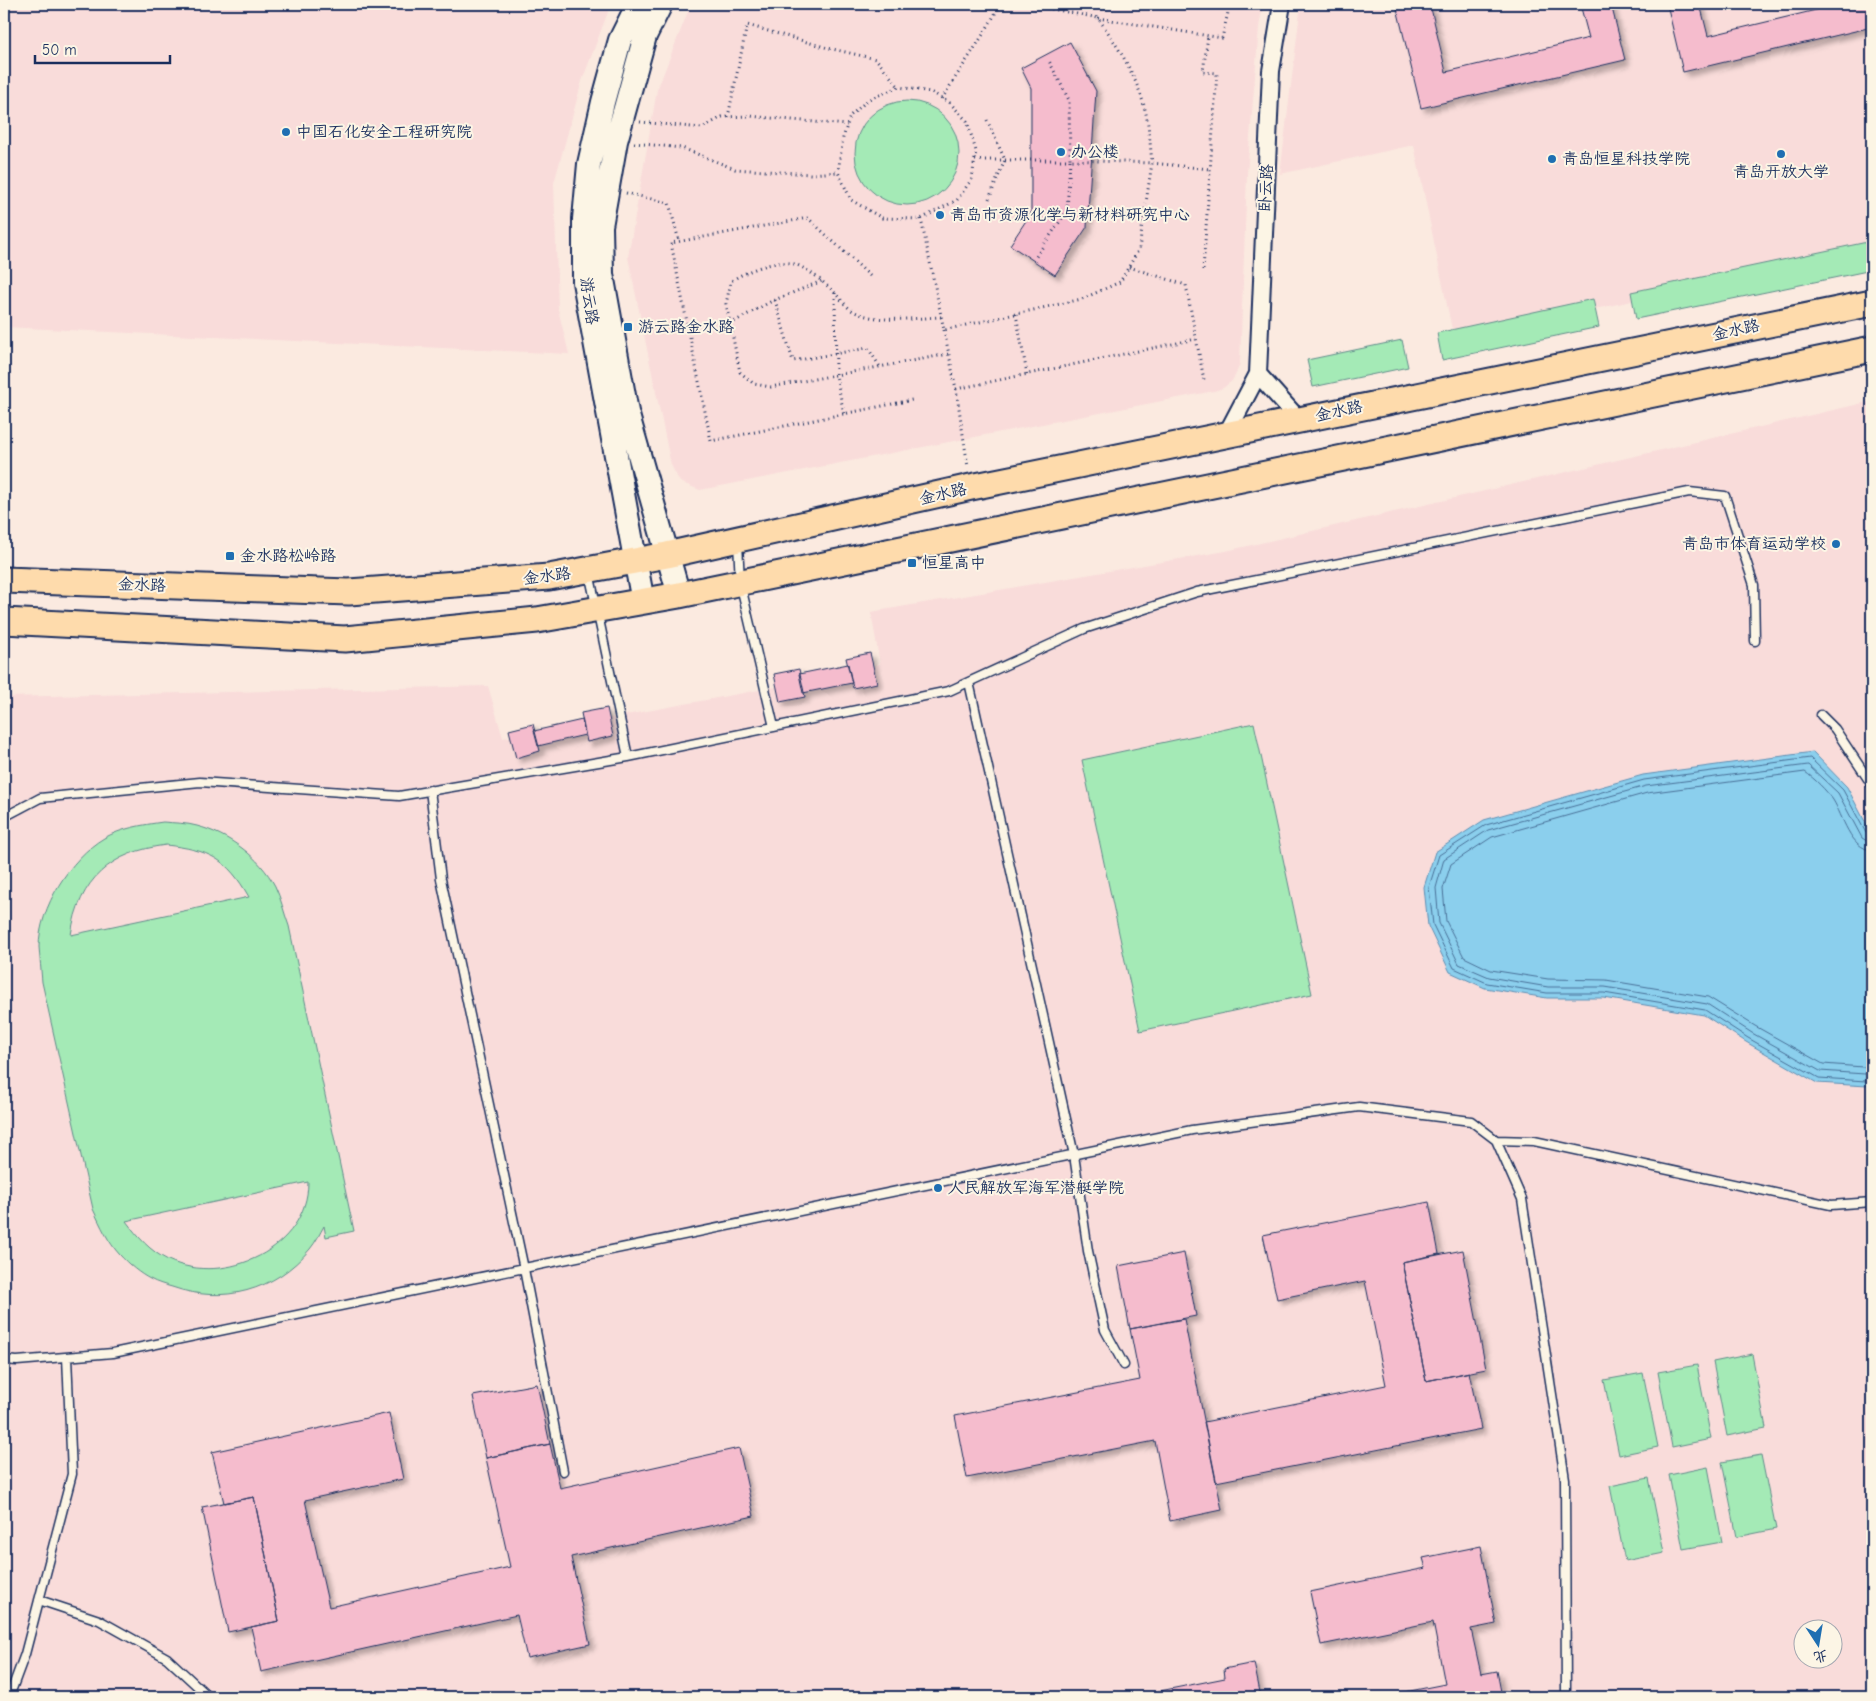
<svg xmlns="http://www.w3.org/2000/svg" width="1876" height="1701" viewBox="0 0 1876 1701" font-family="'Comic Neue','LXGW WenKai TC',sans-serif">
<defs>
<filter id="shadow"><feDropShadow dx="4.5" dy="4.5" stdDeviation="2.5" flood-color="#0004"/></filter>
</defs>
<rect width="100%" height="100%" fill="#fbeae0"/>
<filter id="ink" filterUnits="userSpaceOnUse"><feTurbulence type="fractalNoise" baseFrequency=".02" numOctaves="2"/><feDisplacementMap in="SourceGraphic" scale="10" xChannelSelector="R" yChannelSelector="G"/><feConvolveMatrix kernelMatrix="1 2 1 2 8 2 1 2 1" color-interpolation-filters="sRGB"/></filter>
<g filter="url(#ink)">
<!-- built -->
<path fill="#f9dcda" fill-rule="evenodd" d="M4,4h607l-29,77 -28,102 4,126 11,45 -565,-27z
M691,4h572l-4,23 -12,147 -7,189 -4,11 -4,7 -9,7 -9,3 -514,99 -20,-8 -9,-17 -43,-208 29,-167z
M1301,4h571v246l-418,89 -40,-194 -134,29z
M1872,401v1296h-1868v-1000l484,-11 15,52 273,-51 104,-23 -9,-52 355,-61zM1804,1628h30v30h-30z"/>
<!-- green -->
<path fill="#a4eab6" stroke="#608c8a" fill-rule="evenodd" d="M855 153a52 52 0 1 1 104 0a52 52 0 1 1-104 0Z
M1872,241v29l-236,49 -5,-27z
M1593,299l6,28 -157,33 -5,-27z
M1402,340l6,27 -95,20 -6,-27z
M1254,723l58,271 -172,37 -58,-271z
M163,822c11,1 24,1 34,4 31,8 63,31 78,60 6,12 9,27 14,40l65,305 -28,6 -2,-11c-4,7 -8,16 -14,23 -35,42 -87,56 -138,38 -7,-2 -15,-4 -22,-8 -10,-5 -22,-15 -30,-24 -12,-13 -19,-29 -27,-46l-51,-227c-1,-12 -2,-23 -3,-35 0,-39 31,-89 65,-109 18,-10 38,-13 59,-16zM166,845c43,5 61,13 83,52l-178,38c8,-56 40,-83 95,-90zM308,1182c0,66 -83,105 -140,78 -18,-9 -30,-23 -42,-39z
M1752,1354l14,74 -39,8 -14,-74z
M1697,1365l14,74 -39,8 -14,-75z
M1643,1373l15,74 -39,8 -15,-75z
M1761,1455l15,74 -39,8 -15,-75z
M1708,1467l14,75 -39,7 -14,-74z
M1649,1478l15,75 -39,8 -15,-75z"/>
<!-- water -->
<path fill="#8bcfed" stroke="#5e8fb4" d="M1813,752l34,35 25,48v248l-5,3 -50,-3 -71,-41 -42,-27 -100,-17h-57l-62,-10 -35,-16 -22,-46 -4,-39 11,-35 49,-32 159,-45z"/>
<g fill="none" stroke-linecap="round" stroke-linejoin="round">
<!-- shore -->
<path stroke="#486f97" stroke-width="1" d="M1872,836l-6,-3 -23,-43 -33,-32 -166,22 -158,45 -47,30 -10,32 4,38 21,43 33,15 60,10h57l101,17 43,28 71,40 47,3 6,-2
M1872,842l-5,-1 -5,-3 -24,-45 -30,-28 -162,21 -158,44 -44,29 -8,29 3,35 20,41 30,13 59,10h57l102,17 45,29 68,38 45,3 7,-1
M1872,850c-22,-1 -29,-34 -39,-50 -6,-9 -19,-22 -28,-28l-158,21 -155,44 -41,27 -8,25 3,32 18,36 27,13 57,9 58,1 102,17 47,29 68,38 40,3 9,-1"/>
</g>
<!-- building -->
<path fill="#f5bccd" stroke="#1b2f5e" filter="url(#shadow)" d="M1396,4h34l16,68 143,-34 -9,-34h31l14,56 -204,48z
M1667,4h33l8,32 133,-32h31v23l-189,45z
M1070,42l26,49 -9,136 -32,48 -45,-30 21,-32v-125l-10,-20z
M870,653l7,30 -24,5 -7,-30z
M848,664l4,19 -49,10 -4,-19z
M799,669l6,28 -25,5 -6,-28z
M607,708l6,28 -26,6 -6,-29z
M582,720l3,15 -47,11 -4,-15z
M533,724l7,27 -24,7 -7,-28z
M1429,1202l10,52 -37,8 24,119 43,-9 12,57 -265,53 -12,-60 182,-37 -21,-104 -88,18 -14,-64z
M1463,1250l23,119 -60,12 -24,-119z
M1184,1253l12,63 -66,13 -12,-63z
M1184,1319l38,191 -52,11 -15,-80 -188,37 -12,-62 185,-36 -10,-51z
M537,1384l13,60 -64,14 -13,-62z
M389,1413l14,66 -98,21 24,107 181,-40 -24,-109 64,-14 10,44 179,-40 15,68 -183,41 19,87 -63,14 -10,-43 -256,57 -10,-45 28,-6 -25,-124 -30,6 -12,-51z
M254,1497l25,124 -51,11 -26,-125z
M1481,1546l15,78 -25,5 10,45 16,-3 5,26h-122l65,-13 -12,-62 -112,23 -11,-53 116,-24 -3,-10z
M1254,1663l7,34h-131l95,-19 -1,-9z"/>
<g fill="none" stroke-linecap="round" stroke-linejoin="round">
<!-- service casing -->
<g stroke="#1b2f5e" stroke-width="11">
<path id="service" d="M738,543l2,39 34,145
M589,572l39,185
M969,682l105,473 14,96 17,79 19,35
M1821,715l14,14 37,56
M430,790l11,89 83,390 39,202
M4,817l36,-19 160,-16 199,14 229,-39 321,-66 135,-62 113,-37 492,-100 36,4 29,89 1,56
M1496,1140l38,1 297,64 41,-3
M4,1360l13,1 96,-8 1079,-223 167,-23 112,14 25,19 26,59 43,280 1,218
M39,1600l60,20 68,38 42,39
M9,1697l16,-43 47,-180 -5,-117"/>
</g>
<!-- minor casing -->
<g stroke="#1b2f5e" stroke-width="20">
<path id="minor" d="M1258,374l13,-303 11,-67
M1226,435l32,-61 41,46"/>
</g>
<!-- secondary casing -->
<g stroke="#1b2f5e" stroke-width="26">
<path id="secondary" d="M638,4l-18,36 -17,62 -14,62 -5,55v63l59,320
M661,4l-16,32 -29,105 -15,85 1,48 25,138 52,183"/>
</g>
<!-- primary casing -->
<g stroke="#1b2f5e" stroke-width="29">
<path id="primary" d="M4,580l345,12 200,-15 118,-22 304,-68 901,-184
M4,621l341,18 192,-19 142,-25 1193,-246"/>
</g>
<!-- path -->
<path stroke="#1b2f5e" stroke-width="3" stroke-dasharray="1 4" stroke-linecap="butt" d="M1027,4l71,14c18,25 36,54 45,84 6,20 7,41 9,61l58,6
M1060,10l1,-6
M1098,18l124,20 8,-34
M942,99c19,-32 42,-62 58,-95
M728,117l19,-92 81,23 48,11 23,28
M987,120l18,40 -16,39
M640,122l62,6 20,-11 27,-1 98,9
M634,143l48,5 53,21 76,5 27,-2 13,28 31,18 39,1 36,-19 15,-21 4,-28 -9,-30 -17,-18 -19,-11 -32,-5 -30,12 -19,17 -7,22 -5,34
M975,160h95l-3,51 -32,47
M626,193l43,10 10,38
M921,219l23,111 138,-31 38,-17 19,-33 13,-86 -82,-3 -1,-60 -21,-41
M1129,267l57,18 18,95
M1203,270l14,-197 -14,-1 5,-36
M870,276l-62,-58 -137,25 40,198 201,-41
M835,293l1,82 8,39
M775,300l18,61 75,-13 12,19
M1016,314l11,60
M941,317c-25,1 -64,7 -88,-6 -7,-4 -13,-13 -19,-19 -11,-10 -23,-21 -37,-27 -18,-8 -51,6 -66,16l-5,23 14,68 14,12 17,3 178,-33
M730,324l42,-23 50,-20
M944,330l12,59 12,78
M956,389l240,-50"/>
<!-- service -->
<use href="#service" stroke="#fcf5e5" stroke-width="8"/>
<!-- minor -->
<use href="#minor" stroke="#fcf5e5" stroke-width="16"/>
<!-- secondary -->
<use href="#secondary" stroke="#fcf5e5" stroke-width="22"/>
<!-- primary -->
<use href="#primary" stroke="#fedbac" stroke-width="25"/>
</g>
</g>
<!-- markers -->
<g fill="#1f6fb2" stroke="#fcf5e5" stroke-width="2">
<circle cx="286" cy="132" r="5"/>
<circle cx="1061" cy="152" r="5"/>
<circle cx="1781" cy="154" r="5"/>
<circle cx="1552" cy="159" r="5"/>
<circle cx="940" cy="215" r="5"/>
<rect x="623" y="322" width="10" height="10" rx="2.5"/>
<circle cx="1836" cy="544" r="5"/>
<rect x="225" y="551" width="10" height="10" rx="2.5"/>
<rect x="907" y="558" width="10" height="10" rx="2.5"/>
<circle cx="938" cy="1188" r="5"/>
</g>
<g text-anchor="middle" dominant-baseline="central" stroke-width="4" stroke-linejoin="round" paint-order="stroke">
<!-- poi labels -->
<g font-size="16" fill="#1b2f5e" stroke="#fcf5e5" text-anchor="start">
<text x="296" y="132">中国石化安全工程研究院</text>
<text x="1071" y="152">办公楼</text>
<text x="1562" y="159">青岛恒星科技学院</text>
<text x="1781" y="172" text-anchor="middle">青岛开放大学</text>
<text x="950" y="215">青岛市资源化学与新材料研究中心</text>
<text x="638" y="327">游云路金水路</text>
<text x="1826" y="544" text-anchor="end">青岛市体育运动学校</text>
<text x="240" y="556">金水路松岭路</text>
<text x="922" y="563">恒星高中</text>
<text x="948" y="1188">人民解放军海军潜艇学院</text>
</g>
<!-- street labels -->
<g font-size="16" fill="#1b2f5e" stroke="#fcf5e5">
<text transform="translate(1266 188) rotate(-87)">卧云路</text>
<text transform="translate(589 301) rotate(82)">游云路</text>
<text transform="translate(1736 330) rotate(-12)">金水路</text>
<text transform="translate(1339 411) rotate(-12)">金水路</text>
<text transform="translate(943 494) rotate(-13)">金水路</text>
<text transform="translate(547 576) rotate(-7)">金水路</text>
<text transform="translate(142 585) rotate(2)">金水路</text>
</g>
</g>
<!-- margin -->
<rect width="1876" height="1701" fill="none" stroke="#fcf5e5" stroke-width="20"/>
<rect x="10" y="10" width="1856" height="1681" fill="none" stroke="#1b2f5e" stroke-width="2" filter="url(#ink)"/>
<!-- north arrow -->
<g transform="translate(1818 1644) rotate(168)"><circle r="24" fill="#fcf5e5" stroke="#a2a6af"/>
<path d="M0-4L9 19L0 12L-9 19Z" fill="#1f6fb2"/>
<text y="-8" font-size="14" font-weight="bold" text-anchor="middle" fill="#1b2f5e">北</text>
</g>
<!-- scale -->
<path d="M35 55v8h135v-8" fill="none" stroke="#1b2f5e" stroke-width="2.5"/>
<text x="42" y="55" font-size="15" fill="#1b2f5e" stroke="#fcf5e5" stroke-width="4" paint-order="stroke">50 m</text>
</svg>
